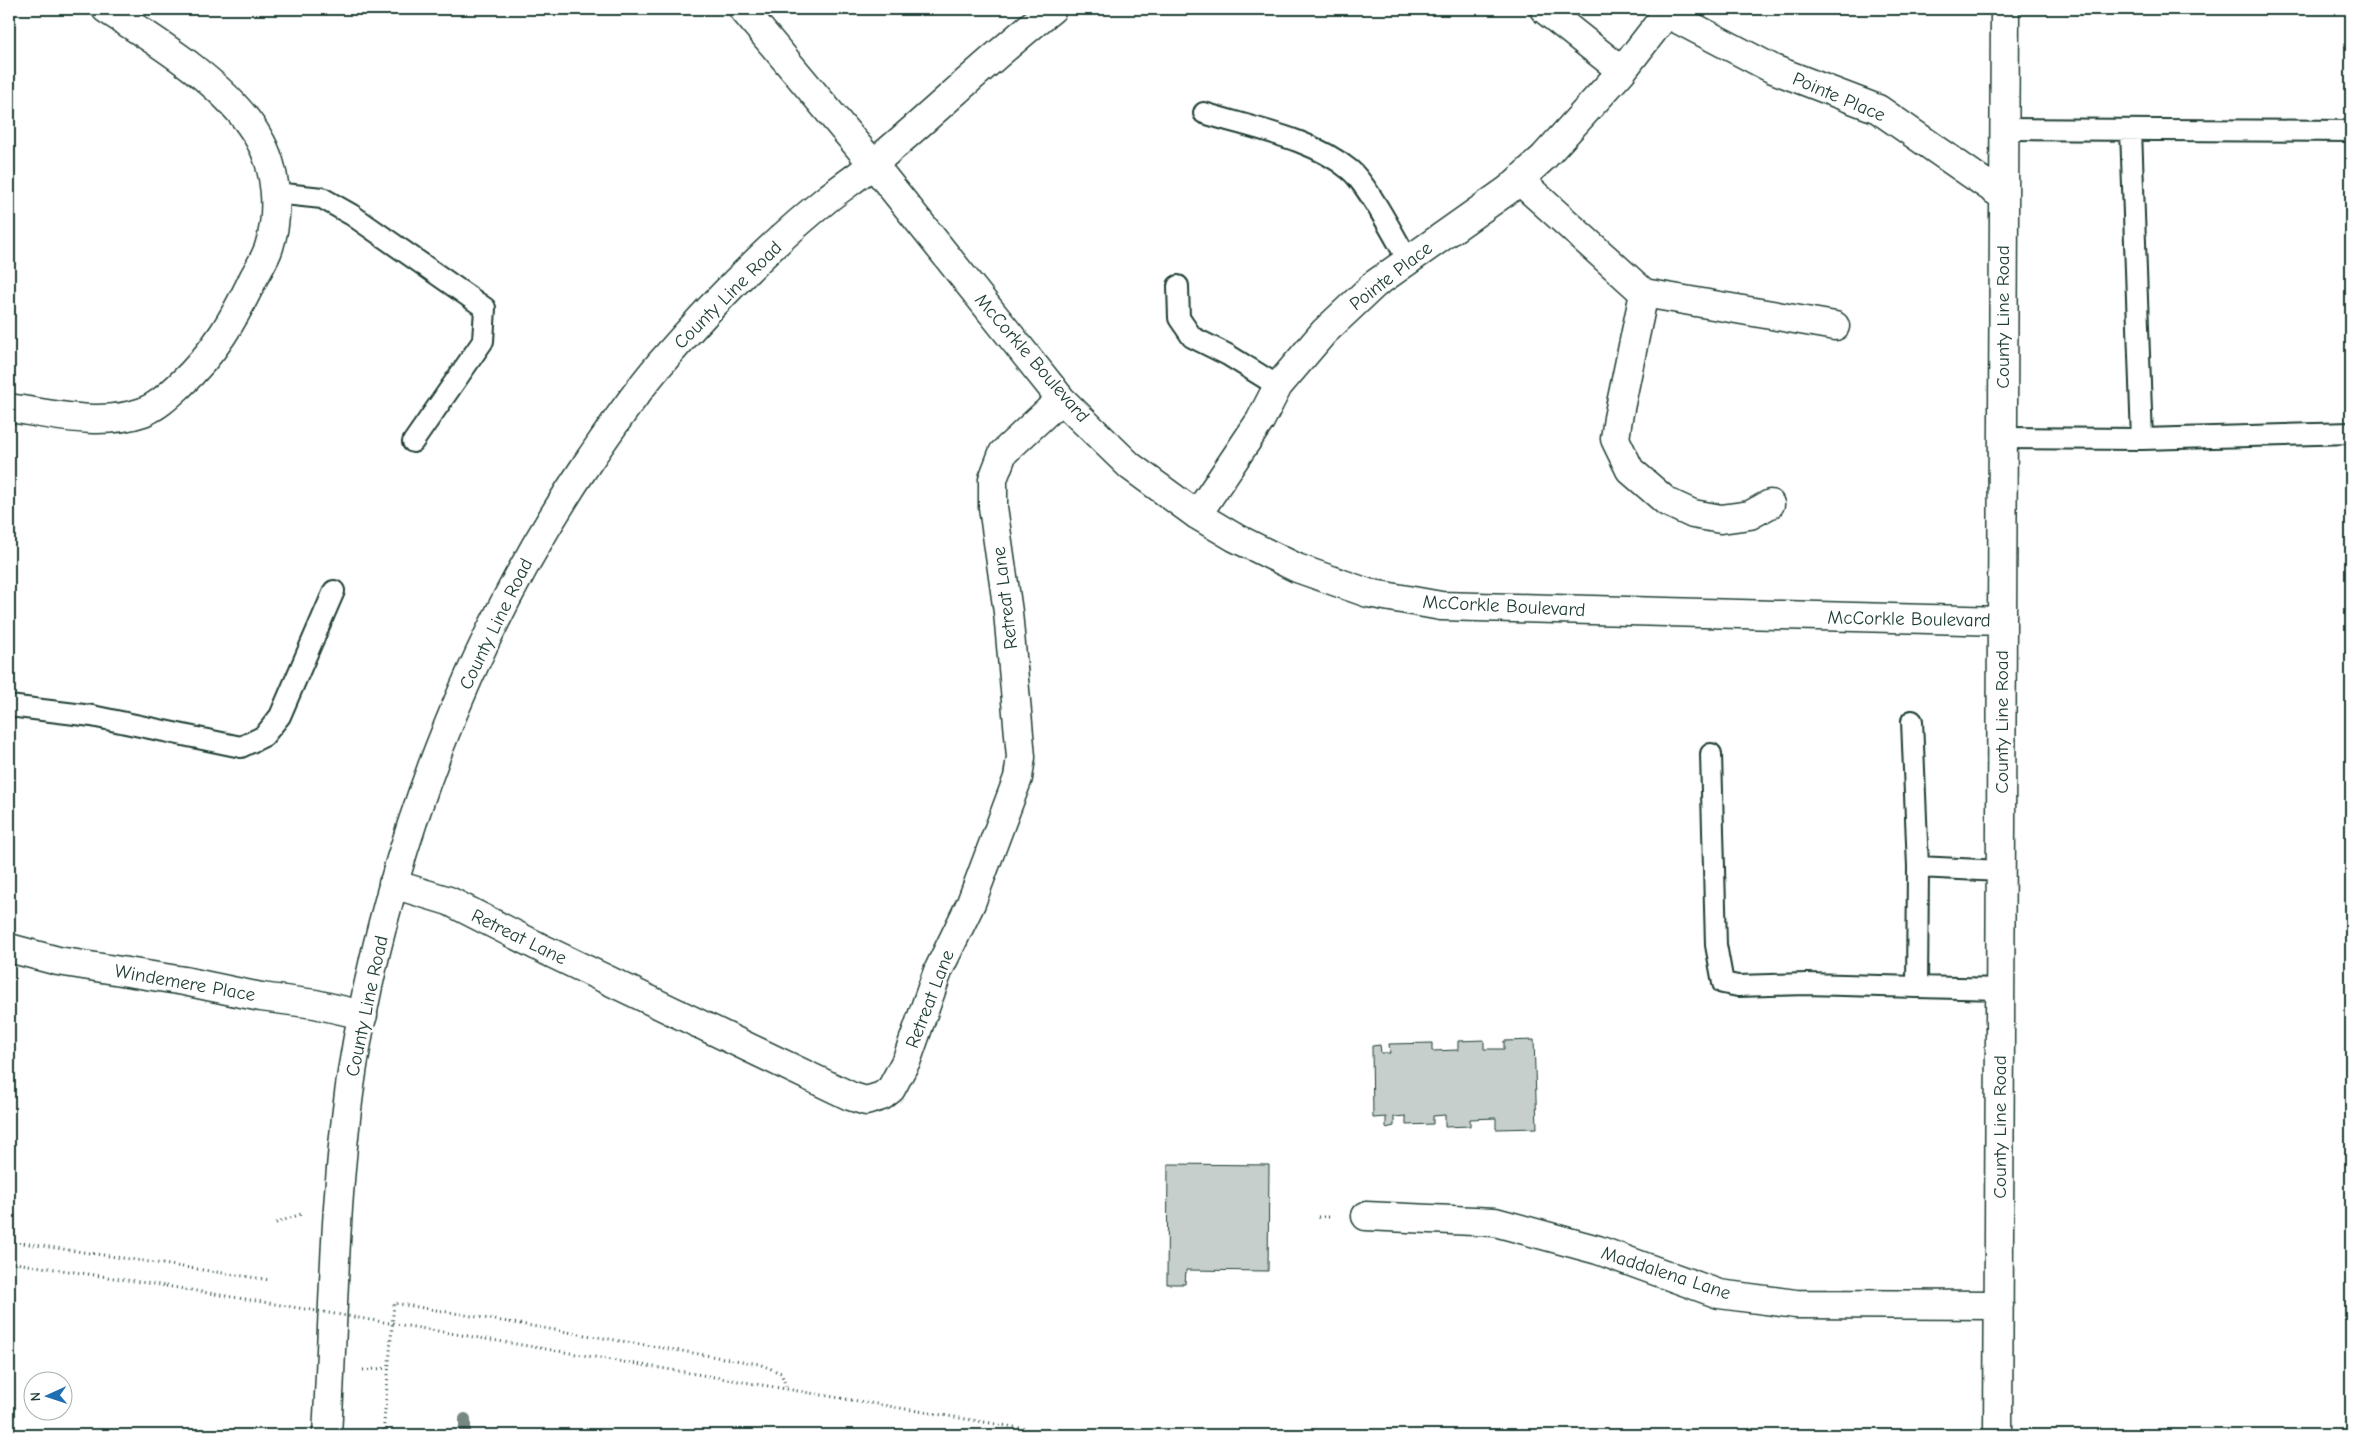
<svg xmlns="http://www.w3.org/2000/svg" width="2360" height="1444" viewBox="0 0 2360 1444" font-family="'Comic Neue',sans-serif">
<rect width="100%" height="100%" fill="#fff"/>
<filter id="ink" filterUnits="userSpaceOnUse"><feTurbulence type="fractalNoise" baseFrequency=".02" numOctaves="2"/><feDisplacementMap in="SourceGraphic" scale="10" xChannelSelector="R" yChannelSelector="G"/><feConvolveMatrix kernelMatrix="1 2 1 2 8 2 1 2 1" color-interpolation-filters="sRGB"/></filter>
<g filter="url(#ink)">
<g fill="none" stroke-linecap="round" stroke-linejoin="round">
<!-- stream -->
<path stroke="#758883" stroke-width="12" d="M465,1435v-16"/>
</g>
<!-- building -->
<path fill="#c7cfcc" stroke="#1f3d34" d="M1484,1040v9h20v-8l30,-1 3,88 -41,1v-11l-26,1v7l-25,1v-12l-12,1v8l-27,1v-9l-12,1v9l-8,2v-11l-13,1 -1,-72 8,-1 1,8h9l-1,-9 43,-1v8l26,-1v-9z
M1168,1164l101,1 -1,106 -82,-1 -1,14h-18z"/>
<g fill="none" stroke-linecap="round" stroke-linejoin="round">
<!-- service casing -->
<g stroke="#1f3d34" stroke-width="24">
<path id="service" d="M1204,113c47,15 108,25 146,57 18,15 45,68 58,90
M2004,129l347,2
M2131,130l11,309
M275,193l47,5 30,17 133,93 -2,33 -70,101
M1178,286l1,32 13,19 36,18 50,31
M2003,438l139,1 209,-6
M9,706l83,10 149,31 23,-11 16,-20 54,-125
M1912,721l6,146 -1,120 84,2
M1711,754l5,191 7,38 15,3 69,-2 110,3
M1918,867l83,4"/>
</g>
<!-- minor casing -->
<g stroke="#1f3d34" stroke-width="31">
<path id="minor" d="M1544,9l78,62
M1666,13l107,56 105,40 125,87
M873,164l188,235 69,67 67,49 37,22 63,31 71,25 73,13 561,15
M1519,180l125,113 191,33
M1644,293l-26,125 -3,21 15,31 37,32 26,12 28,5 29,-4 20,-11
M9,408c43,6 91,19 134,4 15,-6 25,-16 37,-27 35,-33 53,-64 74,-108 5,-9 12,-20 15,-30 11,-34 8,-79 -11,-110 -30,-52 -102,-96 -152,-128
M1197,515l63,-94 18,-35 46,-54 51,-48 133,-94 36,-33 78,-86 48,-62
M393,884l56,17 96,49 305,146 16,5 16,-5 9,-7 16,-30 31,-88 33,-68 47,-125 3,-21 -13,-145 -15,-105v-28l10,-26 58,-54
M9,948l49,13 126,20 77,16 54,7 48,11
M1366,1216l129,6 103,28 121,44 77,10 203,1
M1998,1435l7,-1426"/>
</g>
<!-- tertiary casing -->
<g stroke="#1f3d34" stroke-width="31">
<path id="tertiary" d="M743,9l130,155"/>
</g>
<!-- secondary casing -->
<g stroke="#1f3d34" stroke-width="31">
<path id="secondary" d="M327,1435c7,-123 7,-247 26,-369 35,-215 114,-426 237,-607 22,-32 44,-65 70,-95 51,-59 106,-116 167,-165 15,-12 32,-23 47,-36 60,-50 116,-105 178,-154"/>
</g>
<!-- path -->
<path stroke="#1f3d34" stroke-width="3" stroke-dasharray="1 4" stroke-linecap="butt" d="M1318,1217h15
M276,1223l28,-10
M9,1241l261,39
M9,1262l157,24
M486,1339l576,96
M363,1370l25,-2
M383,1435l11,-132 365,61 22,9 6,16"/>
<!-- service -->
<use href="#service" stroke="#fff" stroke-width="20"/>
<!-- minor -->
<use href="#minor" stroke="#fff" stroke-width="28"/>
<!-- tertiary -->
<use href="#tertiary" stroke="#fff" stroke-width="28"/>
<!-- secondary -->
<use href="#secondary" stroke="#fff" stroke-width="28"/>
<!-- path-bridge -->
<path stroke="#1f3d34" stroke-width="3" stroke-dasharray="1 4" stroke-linecap="butt" d="M166,1286l320,53"/>
</g>
</g>
<g text-anchor="middle" dominant-baseline="central" stroke-width="5" stroke-linejoin="round" paint-order="stroke">
<!-- street labels -->
<g font-size="19" fill="#1f3d34" stroke="#fff">
<text transform="translate(1839 97) rotate(23)">Pointe Place</text>
<text transform="translate(1391 276) rotate(-38)">Pointe Place</text>
<text transform="translate(728 295) rotate(-45)">County Line Road</text>
<text transform="translate(2003 317) rotate(-90)">County Line Road</text>
<text transform="translate(1032 358) rotate(49)">McCorkle Boulevard</text>
<text transform="translate(1005 598) rotate(-97)">Retreat Lane</text>
<text transform="translate(1504 606) rotate(3)">McCorkle Boulevard</text>
<text transform="translate(1909 619) rotate(1)">McCorkle Boulevard</text>
<text transform="translate(496 624) rotate(-64)">County Line Road</text>
<text transform="translate(2002 722) rotate(-90)">County Line Road</text>
<text transform="translate(519 937) rotate(26)">Retreat Lane</text>
<text transform="translate(185 983) rotate(10)">Windemere Place</text>
<text transform="translate(930 999) rotate(-69)">Retreat Lane</text>
<text transform="translate(367 1006) rotate(-78)">County Line Road</text>
<text transform="translate(2000 1127) rotate(-90)">County Line Road</text>
<text transform="translate(1666 1273) rotate(18)">Maddalena Lane</text>
</g>
</g>
<!-- margin -->
<rect width="2360" height="1444" fill="none" stroke="#fff" stroke-width="30"/>
<rect x="15" y="15" width="2330" height="1414" fill="none" stroke="#1f3d34" stroke-width="2" filter="url(#ink)"/>
<!-- north arrow -->
<g transform="translate(48 1396) rotate(267)"><circle r="24" fill="#ffffff" stroke="#a5b1ae"/>
<path d="M0-4L9 19L0 12L-9 19Z" fill="#1f6fb2"/>
<text y="-8" font-size="14" font-weight="bold" text-anchor="middle" fill="#1f3d34">N</text>
</g>
</svg>
